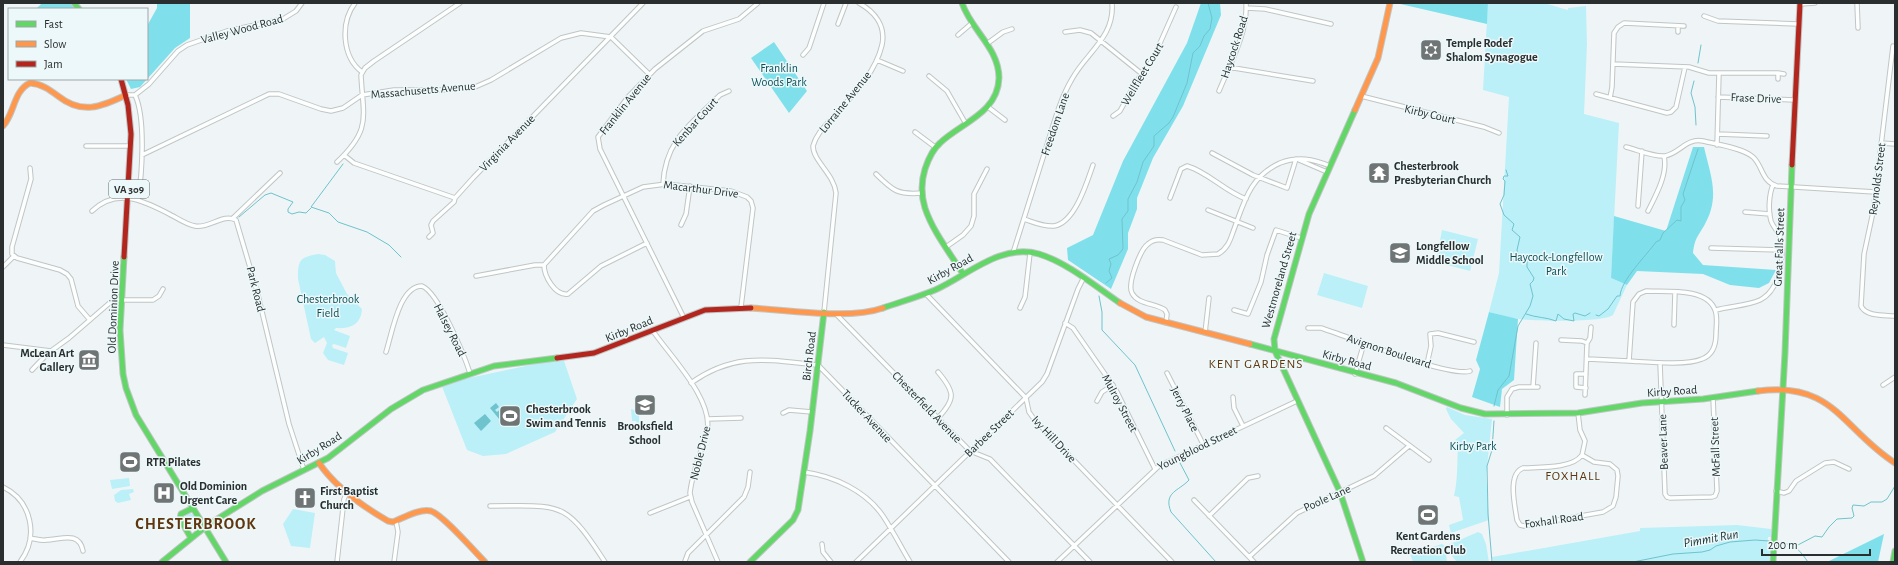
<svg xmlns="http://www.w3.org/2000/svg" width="1898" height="565" viewBox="0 0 1898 565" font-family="'Alegreya Sans',sans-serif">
<rect width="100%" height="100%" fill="#eff5f6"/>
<!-- green -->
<path fill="#bbf0f8" d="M1488,3h56l24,7v-2l18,-2 1,38 -3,70 35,9 -8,155 16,7 -14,30c-11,8 -78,6 -94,4 -10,-1 -21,-5 -30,-7l10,-39 10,-176 -26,-7z
M1442,230l36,9 -8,32 -34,-9z
M318,254l7,1 10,6 1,12 11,21 15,15c-1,16 -12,20 -26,19l-2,2 16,6 -4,12 -12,-4 -2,1 1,3 15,5 -4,12 -16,-5 -5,-7 4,-10 -3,-6 -9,6 -4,-4 -13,-60c0,-18 1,-22 20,-25z
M1324,273l44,13 -6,22 -45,-13z
M563,358l14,41 -22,33 -49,22 -23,2 -16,-6 -26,-66z
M1447,407l18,8 27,4 -6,57 3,44 -38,13 -2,-8 14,-5 -4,-23 -5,-1c4,-16 3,-35 4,-53l-3,-3 9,-7 -13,-14 -5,-10z
M631,409l8,2v13h-2l-1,-3h-4z
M129,478l1,8 -18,3 -2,-9z
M133,489l1,3 -5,2 2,6 -13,3 -3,-2 -1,-6 7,-5z
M293,509l22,4 -5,35 -19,-2 -8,-22z
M190,513l4,2 8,11 -12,5 -8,-12z
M1737,525l34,4v8h-3l-1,13h3l-1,12h-276l-1,-5 148,-26v-3z
M1478,532l4,2 4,10 3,18h-32l-5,-6 -4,-11z
M1442,544l3,2 2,16h-34l-3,-8z"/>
<!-- forest -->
<path fill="#7fe0ec" d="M42,3h28l5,6h-39z
M157,3h33v35l-15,10 -35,39 -9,2 -5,-10h21v-53l10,-18z
M1201,3h19l1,12 -38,91 -30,52 -16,40v11l-9,24v16l-17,40 -43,-29 -1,-12 26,-13 30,-74 64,-118z
M1396,3h92l-1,21z
M774,42l33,49 -18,22 -38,-55z
M1693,147h11c6,27 16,48 2,75 -7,14 -11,14 -13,31l10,12 73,5 -7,13 -10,5 -29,-3 -27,-11 -66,-3 -10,14 -16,-7 3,-62 52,15z
M1489,312l29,7 -4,61 -12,9 -2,18 -28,-10 8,-28 -4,-9z
M1884,534l-6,28h-51z"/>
<!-- water -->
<path fill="#6ec3cd" d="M496,403l3,4 -4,3 2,2 9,-7 5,5 -9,8 1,3 -3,-1 -10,-12z
M485,414l6,7 -10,10 -7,-8z
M1433,509l4,12 -5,2 -2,-5 -7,2 -2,-7z"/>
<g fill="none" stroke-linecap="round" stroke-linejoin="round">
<!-- stream -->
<path stroke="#6ec3cd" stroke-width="1" d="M1698,63l3,-18
M1694,81l-3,12 4,14 1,18
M343,164l-32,43 18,6 9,9 29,10 22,13 12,12
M239,217l26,-22 6,-2 22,9 -5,7v3l4,2 7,-2 7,1 5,-5
M1106,283l6,-5 -3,-7 2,-7 -2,-5 9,-4 5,-6 -1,-30 6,-8v-12l9,-17 6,-20 11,-16v-10l15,-13 4,-6 14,-34 6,-30 7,-7 4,-10 6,-7 2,-11 -4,-15
M1099,296l3,16v18l33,35 40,86
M1526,314c11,4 20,3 30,7l2,-7 6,5 10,2 -1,-7 2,-1 10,3 5,-3
M1596,315l3,1 9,-7 9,-13h3c1,-16 26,-40 36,-54l4,-2 3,-7 14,-13 4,1v-14l4,-7 -2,-6 15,-45
M1494,406l4,-16 11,-14 9,-50 12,-20 3,-10 -3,-12 3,-3 1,-3 -7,-11v-7l-9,-5 -1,-5 3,-13 -8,-7 2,-6 -10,-9 -4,-11 4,-9 1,-14 -2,-2 1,-3h4l-2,-6
M1179,461l10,19c-10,11 -26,12 -18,32l45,50
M1780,543c15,0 20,8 28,19
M1796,546l19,-10 7,1 7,-10 8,-8 15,-1 2,-2 -2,-8 1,-3 11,1 7,-4h11l5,-3 8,-13
M1492,562l-4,-48 -1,-48 5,-16 2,-29
M1633,562l40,-8 29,-2 8,-2 6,-4 14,-4 25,-2 14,1"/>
<!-- street casing -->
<g stroke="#c0c5c5" stroke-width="5.5">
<path id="street" d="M355,3c-15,20 -13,54 7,69
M1857,3l1,25
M1800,4l15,-1
M1246,8l19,1 66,15
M1704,16l14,5 80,3
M838,24l8,-21
M1065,32l15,-2 11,3 51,41
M1678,32v-6
M958,35l14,-12
M988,43l15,-11 9,-3
M1893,46l-20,166 -9,42 -3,52c5,11 24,9 34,10
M803,55l6,-7 15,-45
M877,60l26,11
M1613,64l76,3 20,6h69
M1228,67l85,14
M929,76l18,15 19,33
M1778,79v-6l6,1
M1219,91c11,-27 29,-59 27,-88
M1596,94l71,19 4,-1 5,-5 9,-40
M126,95h9l14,-11 29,-33 9,-6 40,-14 56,-12 13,-8 6,-8
M135,95c11,23 7,80 3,105
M1361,96l123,31 15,6
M1718,97l76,3
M1610,98l2,-11 2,-54 4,-6 6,-4 60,3
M988,107l17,13
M1113,116l7,-5 16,-29 17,-23 23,-52
M915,132l20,15
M1718,134l49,2
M1881,143l14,1
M1717,145l2,-72
M86,146h45
M1626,147c12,3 27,10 39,9 15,-3 21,-18 38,-15 13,3 40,7 50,16 10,9 8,24 24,29l98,6
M1212,153l41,22 34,13 9,-29
M142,155l127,-61h10l42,15 10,2 12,-3 19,-13 32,-5h47l34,-3 16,-7 70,-42 20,-5 30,4 38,37
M344,155l10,8 101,35
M1299,160l28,12
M337,162c35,-33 26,-45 24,-87l4,-7 9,-7 86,-58
M30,168l1,11 -19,68v7l5,4 43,12 7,4 4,5 7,27 12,14
M876,174c17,17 22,21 46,19
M663,184c2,-44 28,-60 57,-89l9,-4
M1170,198l11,-29 6,-3c21,6 37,25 59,33
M1638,206l4,-55
M1208,210l45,18
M92,211c26,-25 54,-9 81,5 7,4 15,9 22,10 14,3 28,-13 41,-6l21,71 32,133 15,46
M1648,211c8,-16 20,-37 16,-55
M1745,212l25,2
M233,218l47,-45
M1024,219c9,3 20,8 30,7 21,-3 33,-44 39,-61
M681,225l5,-11 4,-28
M429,237l4,-4 -2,-8 2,-4 21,-19 1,-4 18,-20 170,-175
M946,247l17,-12 8,-9 3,-10v-22l13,-25
M1711,248l70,2
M1013,253c11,-36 23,-72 34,-108 7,-22 13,-46 25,-66 14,-26 43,-42 40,-76
M544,265l49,-54 11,-6 39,-18 23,-3 65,7 16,6 4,4 2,7 -12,99
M544,265c0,11 11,31 24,29l33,-28 46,-23
M3,267l11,-11
M476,276l59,-11h9
M1646,291c19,1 61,-4 69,19 3,7 1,16 1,24 0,11 -3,21 -14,25 -16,7 -54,3 -73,2l4,-59 6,-8z
M926,294l100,104 3,14 5,7 138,143
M1020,308l5,-11 5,-44
M1234,310l14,4 13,-32 6,-27 9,-25 25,8
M1716,310c14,-4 31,-4 44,-10 20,-10 25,-43 20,-63 -2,-6 -7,-10 -9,-16 -3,-10 -2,-27 2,-36
M824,312l12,-119c-2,-19 -23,-32 -23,-47 3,-12 13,-21 21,-30 19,-21 41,-42 48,-71 4,-19 -7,-33 -23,-42
M836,314l134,137 20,8 100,103
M684,318l-84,-169 -2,-12 30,-40 27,-28 48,-38 36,-12 19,-16
M1065,323l8,5 43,62 39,79
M1166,323l1,-9 -2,-4c-9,-7 -27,-5 -33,-17 -5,-9 8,-43 16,-49 4,-4 9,-5 15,-4l39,15 16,-1c9,-5 12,-13 15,-22 11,-29 16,-55 47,-69 18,-7 33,-4 50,3
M1674,325l1,-33
M1308,328h13c26,8 128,50 149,43
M653,331c17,25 61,69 54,100 -5,20 -15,41 -17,62l2,9 26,60
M1205,333l4,-35
M1561,340l21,1 5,2
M3,345l48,6 18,-13 44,-38h40l6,-4 4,-7
M386,352c6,-18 13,-66 36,-66 17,7 42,69 48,87
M1587,359l42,2
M1660,363l5,131 2,3
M1427,364l4,-18 -1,-12 8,-1 36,9
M32,370l18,-19
M1167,373l36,71
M1355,374l9,-31
M691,383c44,-31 76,-23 127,-18l191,197
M1883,385l12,-8
M1533,387l3,-44
M1586,388l-10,-1v-13h10
M1585,395l2,-52 3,-5 1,-11
M1233,397l1,11 9,18
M1713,398l4,93 -2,5
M1097,401l5,-9 11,-7
M783,413l6,-3 23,2
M1578,413l2,17 5,11 -3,14
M1507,415v-18l5,-8 7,-2h19
M938,418c18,-19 17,-26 0,-46
M708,419l33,-1
M1386,428l43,32
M1582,455l12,7 16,2 7,6 1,6 -2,21 -3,9 -10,6 -79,14 -4,-1 -3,-5c-2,-14 -10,-46 6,-52 16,-1 49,1 59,-13z
M804,472c30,4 62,19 79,44 10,15 18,31 27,46
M3,487c29,14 36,50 17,75
M1776,491l8,2 5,-2 7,-10 29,-18 9,-1 15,7
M1667,497l3,1 42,-1 3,-1
M1194,500l60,62
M490,506c72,0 74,-7 115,56
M650,513l40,-16
M1209,516l39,-38 10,-2
M30,538c6,1 11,3 16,2 14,0 33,-10 37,11
M822,544l1,8 8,10
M1249,557l48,-44 77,-37 35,-30
M685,561l3,-8 56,-56 4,-10 2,-15
M337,562l7,-63 3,-7
M394,562l4,-30 -2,-11
M856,562l186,-180 5,-8 31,-85 6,-12
M1057,562l102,-96 138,-65"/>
</g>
<!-- fast casing -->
<g stroke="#c0c5c5" stroke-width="7">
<path id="fast" d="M74,3l5,6
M962,3c9,27 37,45 37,75 -1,35 -38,45 -59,65 -8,7 -12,17 -15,26 -4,13 -4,26 0,39 8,24 25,45 38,66
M1355,110l-46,104 -35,125 1,12 65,141 23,70
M124,257l-4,73 3,44 3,14 10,27 90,147
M883,308c17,-6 35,-11 52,-18 32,-14 65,-47 104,-36 29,9 56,32 81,49
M1250,344l146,39 65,25 24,6 93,-1 64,-10 61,-4 55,-8
M211,523l51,-32 66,-33 63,-49 32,-19 71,-24 63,-8
M191,538l-11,-19 1,-5 12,-6
M162,562l37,-30
M750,562l43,-42 5,-10 12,-79 14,-119
M1773,562l12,-209 7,-188
M1893,562l2,-11"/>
</g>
<!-- slow casing -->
<g stroke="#c0c5c5" stroke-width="7">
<path id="slow" d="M1355,110l23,-52 12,-55
M3,126c12,-13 10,-35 27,-43 12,1 20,7 28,13 24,19 43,11 68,-1
M1120,303l26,14 104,27
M751,308c37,2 98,12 132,0
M1758,391c76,-10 84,38 137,72
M319,463c17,25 43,43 69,58l5,1c10,-4 27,-14 38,-11 12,4 43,40 54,51"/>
</g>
<!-- jam casing -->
<g stroke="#c0c5c5" stroke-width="7">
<path id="jam" d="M121,79l7,26 3,29 -7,123
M1792,165l8,-162
M557,358l37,-5 111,-43 46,-2"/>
</g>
<!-- street -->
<use href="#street" stroke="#fdfefe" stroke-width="3.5"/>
<!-- fast -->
<use href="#fast" stroke="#63d668" stroke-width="5"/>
<!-- slow -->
<use href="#slow" stroke="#ff974d" stroke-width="5"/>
<!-- jam -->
<use href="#jam" stroke="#b3261e" stroke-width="5"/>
<!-- fast-bridge casing -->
<g stroke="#c0c5c5" stroke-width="7" stroke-linecap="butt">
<path id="fast-bridge" d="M199,532l12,-9"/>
</g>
<!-- fast-bridge -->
<use href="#fast-bridge" stroke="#63d668" stroke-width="5"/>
</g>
<!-- icons -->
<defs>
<g id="synagogue-square" transform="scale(1.15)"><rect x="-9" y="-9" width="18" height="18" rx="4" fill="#6f7475" stroke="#ecf8f9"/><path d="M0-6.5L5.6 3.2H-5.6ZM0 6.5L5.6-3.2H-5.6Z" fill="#fff"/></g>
<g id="temple-square" transform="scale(1.15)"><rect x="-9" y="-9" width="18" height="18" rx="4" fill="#6f7475" stroke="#ecf8f9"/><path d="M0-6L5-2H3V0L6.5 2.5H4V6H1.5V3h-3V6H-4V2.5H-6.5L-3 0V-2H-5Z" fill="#fff"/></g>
<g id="school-square" transform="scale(1.15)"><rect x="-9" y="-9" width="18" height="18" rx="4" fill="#6f7475" stroke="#ecf8f9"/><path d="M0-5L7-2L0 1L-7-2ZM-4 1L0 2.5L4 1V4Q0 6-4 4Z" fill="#fff"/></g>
<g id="museum-square" transform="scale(1.15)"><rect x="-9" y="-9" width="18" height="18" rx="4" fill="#6f7475" stroke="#ecf8f9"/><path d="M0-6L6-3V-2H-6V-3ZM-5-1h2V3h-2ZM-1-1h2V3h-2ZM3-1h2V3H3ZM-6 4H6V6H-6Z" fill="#fff"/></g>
<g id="stadium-square" transform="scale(1.15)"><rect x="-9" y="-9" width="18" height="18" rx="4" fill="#6f7475" stroke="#ecf8f9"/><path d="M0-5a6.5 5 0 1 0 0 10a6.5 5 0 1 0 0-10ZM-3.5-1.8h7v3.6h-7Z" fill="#fff"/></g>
<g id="hospital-square" transform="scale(1.15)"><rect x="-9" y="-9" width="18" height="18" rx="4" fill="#6f7475" stroke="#ecf8f9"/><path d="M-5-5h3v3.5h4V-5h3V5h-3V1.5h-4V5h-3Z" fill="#fff"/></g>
<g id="church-square" transform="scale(1.15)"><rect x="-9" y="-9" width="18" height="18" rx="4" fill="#6f7475" stroke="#ecf8f9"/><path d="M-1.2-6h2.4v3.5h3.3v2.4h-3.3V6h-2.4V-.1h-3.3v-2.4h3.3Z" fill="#fff"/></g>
</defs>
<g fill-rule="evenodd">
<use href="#synagogue-square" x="1431" y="50"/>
<use href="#temple-square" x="1379" y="173"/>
<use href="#school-square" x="1400" y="253"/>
<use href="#museum-square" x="89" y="360"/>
<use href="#school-square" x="645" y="405"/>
<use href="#stadium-square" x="510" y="416"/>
<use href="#stadium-square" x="130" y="462"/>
<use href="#hospital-square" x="164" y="493"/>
<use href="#church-square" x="305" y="498"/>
<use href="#stadium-square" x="1428" y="515"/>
</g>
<g text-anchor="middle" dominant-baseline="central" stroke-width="3" stroke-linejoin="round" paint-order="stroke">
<!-- shield labels -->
<rect fill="#ecf8f9" stroke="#646b6c" stroke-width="1" x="109" y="180" width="40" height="18" rx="3"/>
<g font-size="11" font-weight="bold" fill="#2a2e2f">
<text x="129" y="189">VA 309</text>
</g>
<!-- street labels -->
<g font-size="12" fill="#2a2e2f" stroke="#ecf8f9">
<text transform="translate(242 29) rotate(-15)">Valley Wood Road</text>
<text transform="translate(1234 47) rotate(-72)">Haycock Road</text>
<text transform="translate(1142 74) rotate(-59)">Wellfleet Court</text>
<text transform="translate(423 90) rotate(-5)">Massachusetts Avenue</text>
<text transform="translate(1756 98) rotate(2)">Frase Drive</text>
<text transform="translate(845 102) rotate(-51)">Lorraine Avenue</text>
<text transform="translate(625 104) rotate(-51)">Franklin Avenue</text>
<text transform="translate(1430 114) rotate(13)">Kirby Court</text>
<text transform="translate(695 122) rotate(-48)">Kenbar Court</text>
<text transform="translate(1055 124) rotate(-71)">Freedom Lane</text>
<text transform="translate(507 143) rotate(-46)">Virginia Avenue</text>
<text transform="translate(1877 179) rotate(-83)">Reynolds Street</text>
<text transform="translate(701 189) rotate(7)">Macarthur Drive</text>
<text transform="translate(1779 247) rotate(-88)">Great Falls Street</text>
<text transform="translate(950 269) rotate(-29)">Kirby Road</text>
<text transform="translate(1279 280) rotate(-74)">Westmoreland Street</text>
<text transform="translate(256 289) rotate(76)">Park Road</text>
<text transform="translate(113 307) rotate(-88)">Old Dominion Drive</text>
<text transform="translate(629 329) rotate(-22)">Kirby Road</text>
<text transform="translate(450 330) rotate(63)">Halsey Road</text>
<text transform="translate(1389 351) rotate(18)">Avignon Boulevard</text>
<text transform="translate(809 356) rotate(-83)">Birch Road</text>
<text transform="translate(1347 360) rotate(15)">Kirby Road</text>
<text transform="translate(1672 391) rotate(-4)">Kirby Road</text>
<text transform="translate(1120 403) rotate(62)">Mulroy Street</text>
<text transform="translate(927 407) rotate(46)">Chesterfield Avenue</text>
<text transform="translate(1185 409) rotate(63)">Jerry Place</text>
<text transform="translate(867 416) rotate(47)">Tucker Avenue</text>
<text transform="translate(989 433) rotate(-44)">Barbee Street</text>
<text transform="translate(1054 439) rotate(47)">Ivy Hill Drive</text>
<text transform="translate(1663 442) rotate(-92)">Beaver Lane</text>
<text transform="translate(1715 447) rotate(-92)">McFall Street</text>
<text transform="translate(319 448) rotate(-32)">Kirby Road</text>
<text transform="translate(1197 448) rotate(-26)">Youngblood Street</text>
<text transform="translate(700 453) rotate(-76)">Noble Drive</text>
<text transform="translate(1327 498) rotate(-24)">Poole Lane</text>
<text transform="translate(1554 520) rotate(-8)">Foxhall Road</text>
</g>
<!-- poi labels -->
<g font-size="12" font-weight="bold" fill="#2a2e2f" stroke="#ecf8f9" text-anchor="start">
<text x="1446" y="43">Temple Rodef<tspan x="1446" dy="14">Shalom Synagogue</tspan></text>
<text x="1394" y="166">Chesterbrook<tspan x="1394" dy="14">Presbyterian Church</tspan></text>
<text x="1416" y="246">Longfellow<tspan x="1416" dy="14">Middle School</tspan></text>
<text x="74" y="353" text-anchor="end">McLean Art<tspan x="74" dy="14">Gallery</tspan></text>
<text x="526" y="409">Chesterbrook<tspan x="526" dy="14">Swim and Tennis</tspan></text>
<text x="645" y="426" text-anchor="middle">Brooksfield<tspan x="645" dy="14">School</tspan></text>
<text x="146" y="462">RTR Pilates</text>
<text x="180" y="486">Old Dominion<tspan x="180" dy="14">Urgent Care</tspan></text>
<text x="320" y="491">First Baptist<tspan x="320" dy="14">Church</tspan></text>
<text x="1428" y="536" text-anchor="middle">Kent Gardens<tspan x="1428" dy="14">Recreation Club</tspan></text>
</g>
<!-- park labels -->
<g font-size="12" fill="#0b4f58" stroke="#ecf8f9">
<text x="779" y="68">Franklin<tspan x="779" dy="14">Woods Park</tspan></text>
<text x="1556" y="257">Haycock-Longfellow<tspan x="1556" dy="14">Park</tspan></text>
<text x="328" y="299">Chesterbrook<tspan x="328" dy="14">Field</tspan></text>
<text x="1473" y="446">Kirby Park</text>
</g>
<!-- neighbourhood labels -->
<g font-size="13" letter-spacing="1" fill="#61350e" stroke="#ecf8f9">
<text x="1256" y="364">KENT GARDENS</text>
<text x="1573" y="476">FOXHALL</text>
</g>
<!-- water labels -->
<g font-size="13" font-style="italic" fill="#173034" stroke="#ecf8f9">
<text transform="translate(1711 539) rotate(-10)">Pimmit Run</text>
</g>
<!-- district labels -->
<g font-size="16" font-weight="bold" letter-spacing="1" fill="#61350e" stroke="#ecf8f9">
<text x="196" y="524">CHESTERBROOK</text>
</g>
</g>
<!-- border -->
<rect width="1898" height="565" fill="none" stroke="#2a2e2f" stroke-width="8"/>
<!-- legend -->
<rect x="8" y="8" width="140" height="72" fill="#ecf8f9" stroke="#9ea7a8"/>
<rect x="16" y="21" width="20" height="6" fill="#63d668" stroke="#9ea7a8"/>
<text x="44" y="28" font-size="12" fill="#2a2e2f">Fast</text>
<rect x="16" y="41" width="20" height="6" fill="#ff974d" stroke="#9ea7a8"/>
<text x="44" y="48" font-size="12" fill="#2a2e2f">Slow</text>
<rect x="16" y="61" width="20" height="6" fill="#b3261e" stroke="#9ea7a8"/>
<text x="44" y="68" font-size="12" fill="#2a2e2f">Jam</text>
<!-- scale -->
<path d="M1762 549v6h108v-6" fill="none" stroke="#2a2e2f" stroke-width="2"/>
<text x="1768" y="549" font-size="12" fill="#2a2e2f" stroke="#ecf8f9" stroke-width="3" paint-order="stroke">200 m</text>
</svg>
